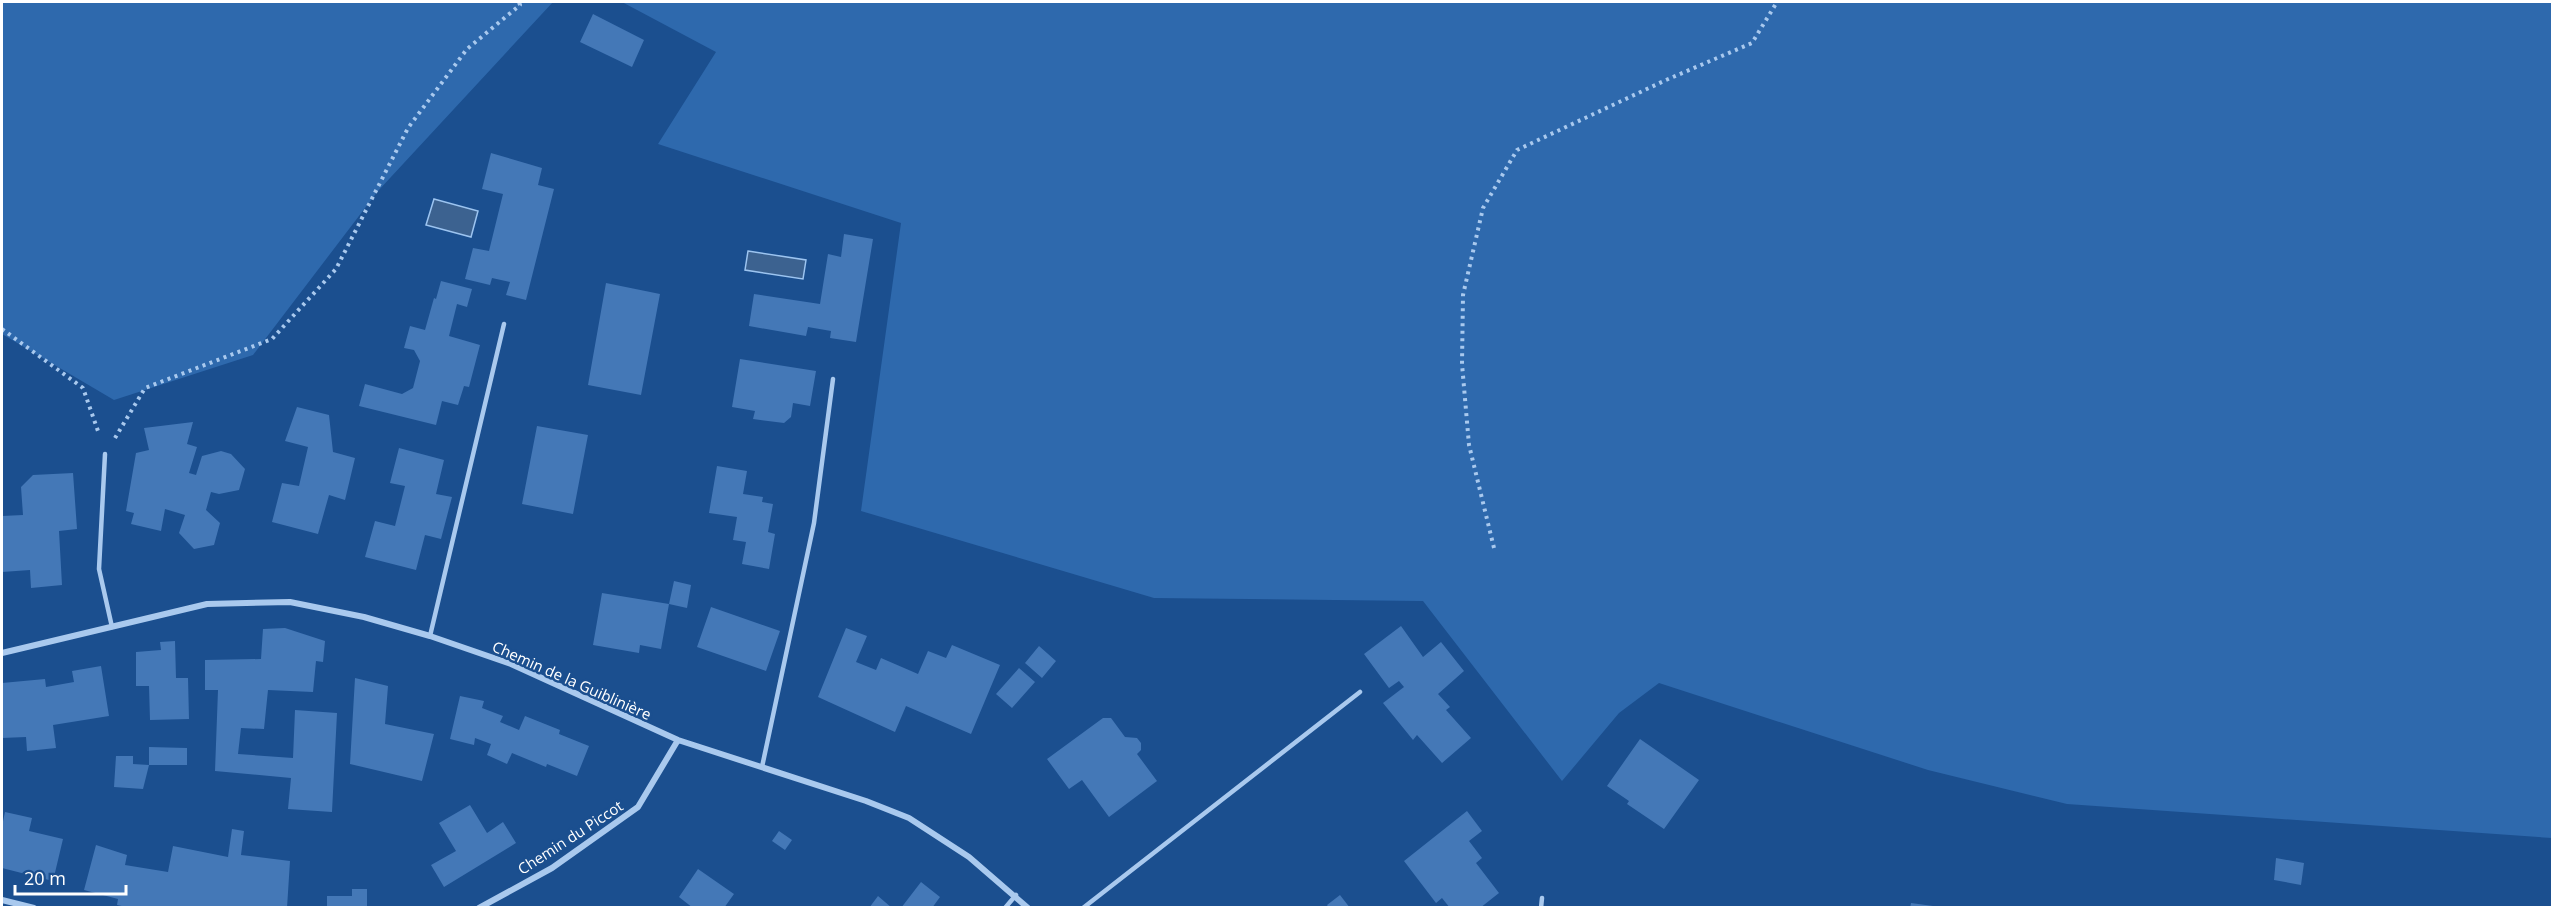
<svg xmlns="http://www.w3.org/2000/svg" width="2554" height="909" viewBox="0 0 2554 909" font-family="'Open Sans',sans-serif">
<rect width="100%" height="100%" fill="#1b4f8f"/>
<!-- green -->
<path fill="#2e69ad" d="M2,2h551l-175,189 -125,164 -139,45 -112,-66z
M622,2h1930v836l-485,-34 -139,-34 -269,-87 -40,30 -57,68 -139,-180 -269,-3 -293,-87 40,-288 -243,-79 58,-92z"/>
<!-- water -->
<path fill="#3c6290" stroke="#9cc4f0" stroke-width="1.5" d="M434,199l44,12 -7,26 -45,-12z
M748,251l58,9 -3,19 -58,-9z"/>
<!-- building -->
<path fill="#4478b7" d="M593,14l51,26 -12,27 -52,-25z
M491,153l51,15 -4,17 16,4 -28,111 -20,-5 4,-13 -18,-4 -2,7 -25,-6 8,-31 16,3 14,-57 -21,-5z
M844,234l29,5 -17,103 -26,-4 1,-7 -23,-4 -2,9 -57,-10 5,-32 66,10 8,-50 13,3z
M441,281l31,8 -5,18 -10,-3 -8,32 31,9 -11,42 -5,-1 -6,19 -16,-4 -6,24 -77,-19 6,-22 37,10 11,-6 7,-27 -6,-11 -10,-2 6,-22 15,4 9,-32 2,1z
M606,283l54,11 -19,101 -53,-10z
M740,359l76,12 -6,35 -17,-3 -2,14 -7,6 -31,-4 2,-8 -23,-4z
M297,407l32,8 4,37 22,6 -10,42 -16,-5 -11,39 -46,-12 10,-39 17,3 9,-39 -23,-6z
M193,422l-6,22 10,3 -8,26 7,2 6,-19 19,-5 10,3 14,15 -6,21 -20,4 -8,-2 -5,18 14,13 -6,22 -20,4 -15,-16 6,-18 -20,-6 -4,22 -30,-7 3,-11 -8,-2 10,-58 13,-3 -5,-22z
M537,426l51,9 -15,79 -51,-10z
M399,448l45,12 -8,34 16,3 -11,42 -16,-4 -9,35 -51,-13 10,-36 20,5 10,-40 -15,-3z
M717,466l30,5 -4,23 20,3 -1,5 11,2 -5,28 7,2 -6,35 -27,-5 4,-22 -13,-2 4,-23 -28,-4z
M73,473l4,56 -18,2 3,54 -31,3 -1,-18 -28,2v-56l21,-1 -2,-28 12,-12z
M674,581l17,4 -4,23 -18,-4 -8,45 -21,-4 -1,8 -46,-8 9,-52 67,11z
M711,607l69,24 -14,40 -69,-24z
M1401,626l22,31 18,-15 23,29 -26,23 12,13 -4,3 25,28 -29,25 -25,-28 -4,5 -30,-37 21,-16 -5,-6 -10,7 -25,-34z
M285,628l40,13 -2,21 -7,-1 -3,31 -45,-2 -4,39 -23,-1 -3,26 55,4 2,-48 42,3 -5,99 -44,-3 3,-31 -76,-7 3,-81h-13v-30l56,-1 2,-30z
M846,628l21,8 -11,26 20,8 5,-12 37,16 10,-23 18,7 6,-13 48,20 -29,69 -65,-28 -11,26 -77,-35z
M175,641l1,37h12l1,41 -39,1 -1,-34h-13v-34l25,-2 -1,-8z
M1039,646l17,15 -14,17 -17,-15z
M101,666l8,50 -56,9 3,23 -29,3 -1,-14 -24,1v-55l43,-4 1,8 28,-5 -2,-11z
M1019,668l16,14 -23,26 -16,-14z
M355,678l33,8 -3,38 49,10 -12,47 -72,-17z
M460,696l24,5 -2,7 21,8 -3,6 19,8 6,-14 35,14 -1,4 30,12 -12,30 -30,-12 -1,3 -34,-14 -5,11 -20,-9 4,-11 -16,-6 -1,7 -24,-6z
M1103,718h8l14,19 12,1 4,5v7l-4,4 20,27 -48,36 -27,-37 -13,9 -22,-30z
M1640,739l59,41 -35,49 -37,-25 2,-3 -22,-15z
M149,747l38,1v17h-38z
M116,756h17v8l16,1 -6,24 -29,-2z
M470,805l17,28 16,-11 13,21 -72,44 -13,-22 25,-14 -17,-28z
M1467,811l15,20 -13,10 13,17 -6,5 23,30 -19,15h-30l-8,-10 -6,5 -32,-42z
M5,812l27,6 -3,13 34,8 -10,42 -51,-13v-42z
M232,829l12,2 -3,24 49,6 -3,47h-156l-14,-3 1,-6 -34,-9 12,-45 31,10 -2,10 43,7 5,-26 55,11z
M779,831l13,9 -7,10 -13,-9z
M2276,858l28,5 -3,22 -27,-5z
M698,869l36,25 -10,14h-31l-14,-11z
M921,882l19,15 -8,11h-31z
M352,889h15v19h-40v-12h25z
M1340,895l10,13h-21l-2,-3z
M878,896l14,12h-23z
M1911,903l22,3v2h-23z"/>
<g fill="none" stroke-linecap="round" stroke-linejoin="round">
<!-- path -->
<path stroke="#a9c9ee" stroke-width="4" stroke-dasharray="3 4.5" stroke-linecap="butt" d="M2,329l81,59 16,46
M115,438l30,-50 127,-49 64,-70 72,-141 59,-79 53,-44 -1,-3
M1494,548l-25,-103 -7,-81 1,-69 20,-87 34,-58 149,-70 86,-37 25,-41"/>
<!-- lane -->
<path stroke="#a9c9ee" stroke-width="4.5" d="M105,454l-6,115 13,58
M430,636l74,-312
M762,767l52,-244 19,-144
M1005,908l11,-13
M1083,908l277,-216
M1541,908l1,-10"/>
<!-- street -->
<path stroke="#a9c9ee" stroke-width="6" d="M2,653l205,-49 83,-2 74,15 66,19 81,28 167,76 188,61 43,17 60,39 59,51
M2,900l32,8
M479,908l73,-40 86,-61 40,-67"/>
</g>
<g text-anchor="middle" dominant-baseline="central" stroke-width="5" stroke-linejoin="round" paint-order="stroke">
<!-- street labels -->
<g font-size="15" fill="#fff" stroke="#1b4f8f">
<text transform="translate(572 680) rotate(24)">Chemin de la Guiblinière</text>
<text transform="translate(570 837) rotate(-33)">Chemin du Piccot</text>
</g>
</g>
<!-- border -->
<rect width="2554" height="909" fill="none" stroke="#ffffff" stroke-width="6"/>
<!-- scale -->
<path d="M15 885v9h111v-9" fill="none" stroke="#ffffff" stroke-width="3"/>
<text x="24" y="885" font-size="18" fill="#ffffff" stroke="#1b4f8f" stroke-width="4.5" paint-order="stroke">20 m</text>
</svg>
